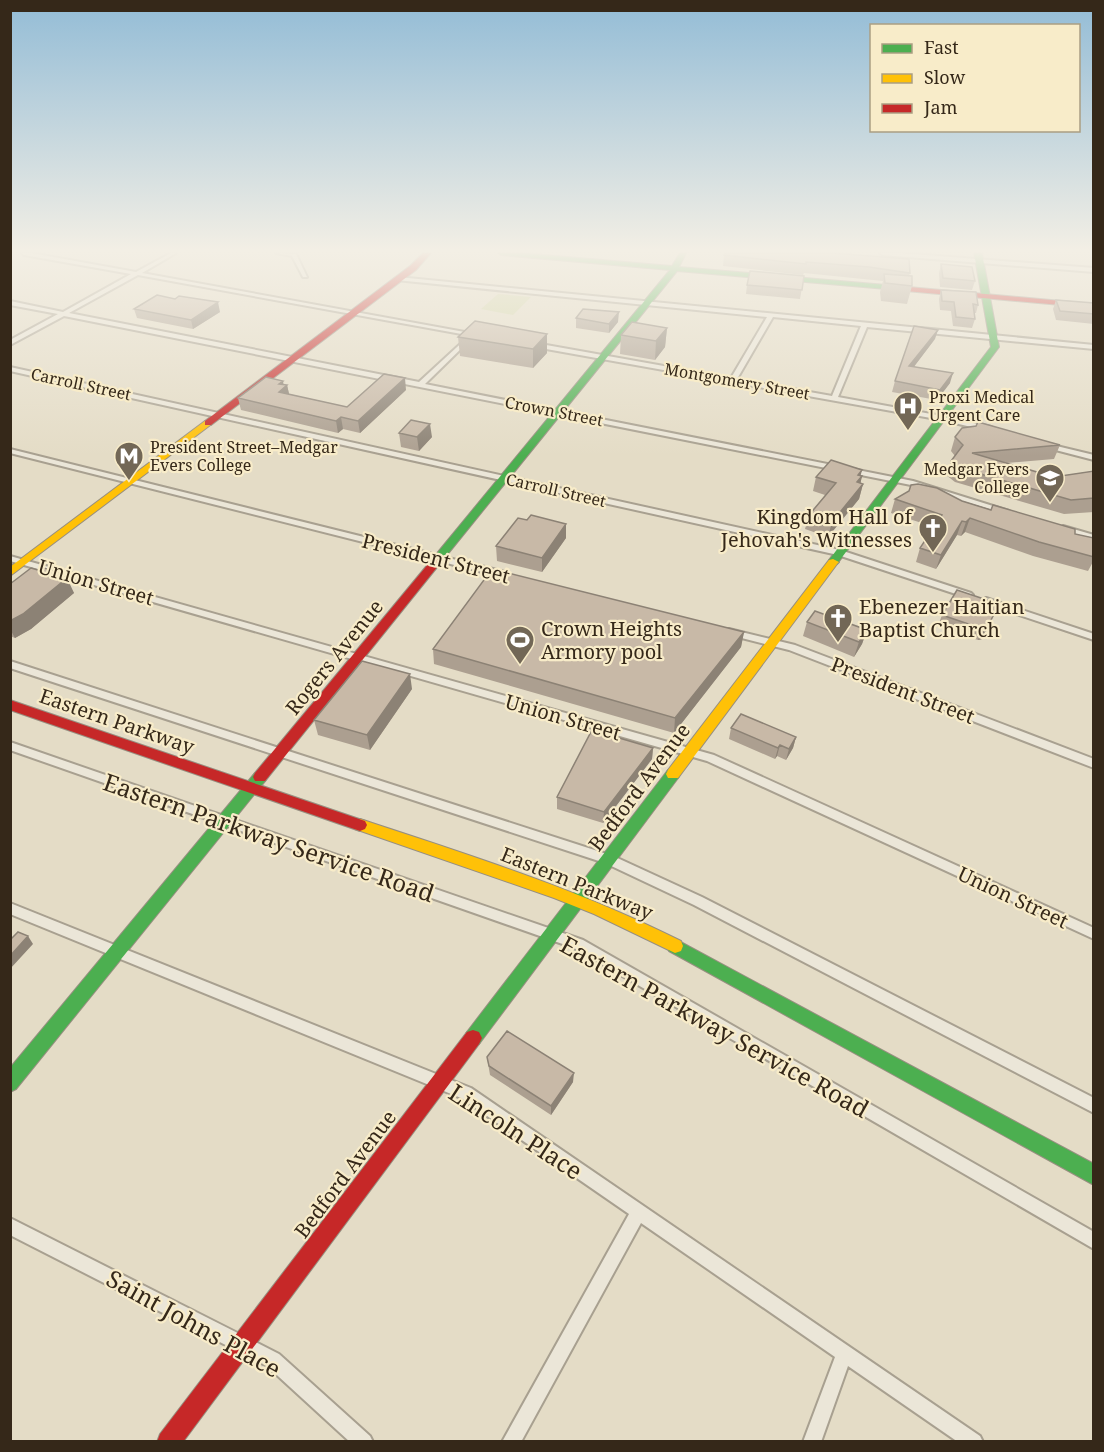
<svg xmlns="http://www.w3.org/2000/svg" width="1104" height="1452" viewBox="0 0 1104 1452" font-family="'Noto Serif',serif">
<rect width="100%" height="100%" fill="#e4dcc6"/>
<!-- green -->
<path fill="#d2d5a7" d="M498,294l33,3 -18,18 -32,-6z"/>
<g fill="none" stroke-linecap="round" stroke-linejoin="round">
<!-- street casing -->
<g stroke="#a8a090" stroke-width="4">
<path id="street" d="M22,253h9l105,19 35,-19h5l-34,20 339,62 -3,2 -340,-62 -69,38 350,69 50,-46 2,1v2l-46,45 488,97 96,30 -4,2h-3l-91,-28 -847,-169 -54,29v-5l48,-26 -48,-9v-4l53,11 68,-38 -107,-19z
M276,253l20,1 11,23h-4l-11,-21z
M880,253h19l195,15v4l-211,-17z
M398,277l696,68v4l-227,-22 -29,70 104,19 49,11 1,2 -4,2 -46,-11 -407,-73 -3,-2 3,-2 196,35 36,-61 -371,-37 -1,-1zM773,317l88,9 -29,70 -95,-17z
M10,367l830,183 131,43 2,2 -2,2h-6l-127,-42 -828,-184z
M1044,443l50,12v5l-50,-13z
M10,449l495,123 1,2 -4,3 -492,-124z
M1063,526l31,9v5l-34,-9 -1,-2z
M10,556l704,199 380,173v11l-387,-178 -697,-200z
M986,598l108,36v6l-111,-37 -2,-2z
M729,629l66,16 299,114v9l-305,-118 -63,-16 -2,-2 2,-2z
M10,661l603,195 89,41 392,201v15l-400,-208 -89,-42 -595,-195z
M10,742l573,198 511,292v17l-520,-301 -564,-198z
M10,903l461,185 509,348 3,6h-25l-110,-76 -27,76h-18l32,-85 -194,-134 -120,219h-19l127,-228 -168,-116 -451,-184z
M10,1218l269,136 91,82 3,6h-23l-83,-76 -257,-131z"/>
</g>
<!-- fast casing -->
<g stroke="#978f80" stroke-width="2">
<path id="fast" d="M498,253h23l151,13 8,-13h6l-7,14 219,19 4,2 -4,2 -221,-19 -235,290h-8v-4l236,-287 -169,-15z
M974,253h8l17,94 -162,217h-8v-4l162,-213z
M673,769l5,1 2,4 -2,4 -199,266 -6,2 -6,-2 -3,-6 3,-6 201,-262z
M260,772l5,1 2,4 -2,4 -249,308 -6,3v-24l245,-295z
M675,939l419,225v21l-425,-234 -2,-5 2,-5z"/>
</g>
<!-- slow casing -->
<g stroke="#978f80" stroke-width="2">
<path id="slow" d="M205,421l8,2 -203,153v-9z
M833,559l6,3 -2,2 -159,214h-10l-2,-4 2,-4 161,-210z
M360,819c109,36 218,70 321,122l2,5 -2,5 -6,2 -81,-39 -40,-16 -199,-69 -2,-4 2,-4z"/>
</g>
<!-- jam casing -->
<g stroke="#978f80" stroke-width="2">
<path id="jam" d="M423,253h8l-15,17 -205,155h-6v-4l205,-155z
M898,286l196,18v4l-199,-18 -1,-2z
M438,556l4,1v4l-177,220h-10l-2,-4 2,-4 179,-216z
M10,700l355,121 2,4 -2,4 -5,2 -350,-121z
M473,1030l6,2 3,6 -3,6 -296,398h-26l3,-8 307,-402z"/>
</g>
<!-- street -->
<use href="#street" fill="#ebe6d8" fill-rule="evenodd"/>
<!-- fast -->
<use href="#fast" fill="#4caf50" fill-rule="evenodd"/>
<!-- slow -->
<use href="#slow" fill="#ffc107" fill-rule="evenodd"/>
<!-- jam -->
<use href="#jam" fill="#c62828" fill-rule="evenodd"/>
</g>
<!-- wall -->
<path fill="#ac9f90" d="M832,253l78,20 -1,3 3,10 -5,18 -26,-3 -1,-9 3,-11 -79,-8 -1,2 -80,-9 1,-11z
M941,264l34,17 -3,9 -32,-3 -1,-14z
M804,276l-4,23 -54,-5 1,-9z
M941,290l37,15 -2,8h-2l1,6 -3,9 -19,-2 -2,-15 -11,-1 -1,-11z
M1056,300l38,3v21l-38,-4 -3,-11z
M134,309l86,3 -27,17 -56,-11z
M576,318l42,4 -9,11 -33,-5z
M475,321l72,32 -14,15 -73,-12 -2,-19z
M667,328l-2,19 -10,13 -35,-6 1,-19z
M935,339l-21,27 36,17 -13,17 -45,-8 3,-11z
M283,385h4l2,9 58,13 59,-17 -46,43 -17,-4 -5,4 -97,-23 -3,-12z
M399,433l33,4 -13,14 -18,-4z
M955,437l105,8 -6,14 -47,4 47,14 40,-6v41l-30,2 -109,-32 -9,-7 5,-14 4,-5 -4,-5z
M861,476h1l-2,8h3l-4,15 -31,38 -23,-8 4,-14 16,-20 -12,-4 3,-14z
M895,499l67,2 113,33 19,4v22l-6,11 -55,-15 -68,-24 -4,4 -4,-1 -21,34 -20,-7 4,-14 14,-21 -43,-14z
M527,520l39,4v14l-24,34 -45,-11 -1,-15z
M41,571l20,2 13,20 -43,36 -16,9 -5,-2v-52z
M999,604l-17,35 -4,1 -40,-14 4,-11z
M807,622l60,8 -5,14 -8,13 -51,-21z
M744,632l-3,15 -67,86 -240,-69 -1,-15z
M412,689l-42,61 -52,-15 -4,-15z
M731,728l65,9 -3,11 -7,12 -9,-4 -2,3 -46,-20z
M653,748l-1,11 -49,64 -46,-14v-12z
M487,1057l86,25 -22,33 -61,-40z"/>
<!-- shaded-wall -->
<path fill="#8c8275" d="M218,302l2,10 -27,17 -2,-9z
M619,312l-1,10 -9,11v-9z
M667,328l-2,19 -10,13 1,-19z
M938,330l-3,9 -28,37 2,-10z
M547,334v19l-14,15v-19z
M953,373l-3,10 -13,17 3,-10z
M405,378l1,12 -46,43 -2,-12z
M283,381l1,7 3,-3 3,13 -11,-6v-8z
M341,417l2,12 -5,4 -2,-12z
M430,424l2,13 -13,14 -2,-14z
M862,470l-2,8 2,-2 -3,14 4,-6 -4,15 -31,38 4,-15 26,-47z
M970,518l-5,14 -4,4 5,-14z
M962,521l-5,14 -21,34 5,-14z
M566,524v14l-24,34v-14z
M61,573l3,8 3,-3 7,15 -43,36 -16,9 -5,-9v-8z
M999,604l-17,35 -4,1 5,-11z
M867,630l-5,14 -8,13 5,-15z
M744,632l-3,15 -67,86 1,-15z
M410,674l2,15 -42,61 -3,-15z
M796,737l-3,11 -7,12 3,-11z
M780,745l-3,11 -2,3 3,-11z
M653,748l-1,11 -49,64 1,-11z
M28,936l5,8 -23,25v-13z
M574,1073l-1,9 -22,33v-9z"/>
<!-- building -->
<path fill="#c8b9a7" stroke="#8c8275" stroke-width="1.5" d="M725,253h107l77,6 1,14 -41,-6 -63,-5v2l-82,-9z
M941,264l31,3 3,14 -32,-3z
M750,271l54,5 -2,14 -55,-5z
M884,274l28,2v10l-27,-3z
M941,290l35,2 2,13 -5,-1 2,15 -19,-2 -2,-15 -12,-1z
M157,295l18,4 4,-3 39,6 -27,18 -57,-11z
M1056,300l38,3v11l-34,-3z
M583,309l36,3 -10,12 -33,-6z
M475,321l72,13 -14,15 -75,-12z
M632,322l35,6 -11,13 -35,-6z
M914,326l24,4 -29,36 44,7 -13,17 -45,-9z
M384,374l21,4 -47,43 -17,-4 -5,4 -98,-23 28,-21 17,4 -4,3 8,1 -8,7 68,15z
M411,420l19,4 -13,13 -18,-4z
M978,422l82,23 -88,8 82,24 40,-6v27l-23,2 -111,-32 -9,-7 12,-16 -8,-8 7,-9 14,-2z
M831,460l31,10 -4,5 4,1 -5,6 6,2 -31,38 -23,-7 27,-32 -20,-6z
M918,484l19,4 25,13 29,9 2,-5 82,24v5l19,4v19l-55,-15 -69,-24 -4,4 -4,-1 -21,34 -21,-7 22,-33 -47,-16 14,-8 2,-6z
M531,515l35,9 -24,34 -46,-12 22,-28 9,2z
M31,568l10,3 3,-3 17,5 -3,3 9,2 -44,36 -13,7v-37z
M492,569l252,63 -69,86 -242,-69z
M957,590l42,14 -12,24 -4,1 -41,-14z
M815,611l52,19 -8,12 -52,-20z
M362,661l48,13 -43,61 -53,-15z
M741,714l55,23 -7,12 -9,-4 -2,3 -47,-20z
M592,730l61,18 -49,64 -47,-15z
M18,932l10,4 -18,20v-16z
M507,1031l67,42 -23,33 -62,-40 -2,-9z"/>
<!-- sky -->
<linearGradient id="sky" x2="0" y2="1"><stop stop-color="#93bcd6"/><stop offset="0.55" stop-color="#f3efe5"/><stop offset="1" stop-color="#f3efe5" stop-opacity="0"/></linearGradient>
<rect width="1104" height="456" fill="url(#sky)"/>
<!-- icons -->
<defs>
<g id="hospital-pin" transform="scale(1.5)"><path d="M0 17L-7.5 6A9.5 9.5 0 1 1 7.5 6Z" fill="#726756" stroke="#f8ecc9"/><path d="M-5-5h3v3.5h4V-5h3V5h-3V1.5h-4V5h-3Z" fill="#fff"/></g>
<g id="metro-pin" transform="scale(1.5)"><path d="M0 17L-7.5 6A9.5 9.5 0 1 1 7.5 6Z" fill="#726756" stroke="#f8ecc9"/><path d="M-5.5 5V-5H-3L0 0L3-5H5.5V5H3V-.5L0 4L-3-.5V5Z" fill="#fff"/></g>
<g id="university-pin" transform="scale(1.5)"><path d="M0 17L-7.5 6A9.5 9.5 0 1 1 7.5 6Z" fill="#726756" stroke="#f8ecc9"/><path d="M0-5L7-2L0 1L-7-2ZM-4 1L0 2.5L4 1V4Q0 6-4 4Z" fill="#fff"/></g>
<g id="church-pin" transform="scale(1.5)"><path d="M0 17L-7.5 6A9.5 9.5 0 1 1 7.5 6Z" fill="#726756" stroke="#f8ecc9"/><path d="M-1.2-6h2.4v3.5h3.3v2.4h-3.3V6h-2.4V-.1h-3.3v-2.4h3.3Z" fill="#fff"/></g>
<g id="stadium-pin" transform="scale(1.5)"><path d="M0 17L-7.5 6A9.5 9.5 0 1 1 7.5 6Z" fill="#726756" stroke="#f8ecc9"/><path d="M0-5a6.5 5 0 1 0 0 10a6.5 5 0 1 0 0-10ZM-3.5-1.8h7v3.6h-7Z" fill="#fff"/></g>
</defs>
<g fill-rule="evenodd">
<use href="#hospital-pin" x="908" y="406"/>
<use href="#metro-pin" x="129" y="456"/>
<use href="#university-pin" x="1050" y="478"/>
<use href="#church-pin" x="933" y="528"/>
<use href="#church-pin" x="838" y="618"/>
<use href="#stadium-pin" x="520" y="640"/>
</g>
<g text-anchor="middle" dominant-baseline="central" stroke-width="4.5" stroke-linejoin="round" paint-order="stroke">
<!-- far-street labels -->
<g font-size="16" fill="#352819" stroke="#f8ecc9">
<text transform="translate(737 381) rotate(10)">Montgomery Street</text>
<text transform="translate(81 384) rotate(12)">Carroll Street</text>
<text transform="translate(554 411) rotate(11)">Crown Street</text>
<text transform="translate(556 490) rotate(13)">Carroll Street</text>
</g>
<!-- far-poi labels -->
<g font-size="16" fill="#352819" stroke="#f8ecc9" text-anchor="start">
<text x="929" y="397">Proxi Medical<tspan x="929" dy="18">Urgent Care</tspan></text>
<text x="150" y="447">President Street–Medgar<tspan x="150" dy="18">Evers College</tspan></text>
<text x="1029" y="469" text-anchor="end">Medgar Evers<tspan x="1029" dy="18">College</tspan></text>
</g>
<!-- poi labels -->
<g font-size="20" fill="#352819" stroke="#f8ecc9" text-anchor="start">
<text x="912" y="516" text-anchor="end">Kingdom Hall of<tspan x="912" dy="23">Jehovah's Witnesses</tspan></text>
<text x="859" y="606">Ebenezer Haitian<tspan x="859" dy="23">Baptist Church</tspan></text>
<text x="541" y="628">Crown Heights<tspan x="541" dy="23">Armory pool</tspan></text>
</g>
<!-- street labels -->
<g font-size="20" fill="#352819" stroke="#f8ecc9">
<text transform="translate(436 558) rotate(14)">President Street</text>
<text transform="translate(96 582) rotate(16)">Union Street</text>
<text transform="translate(334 657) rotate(-51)">Rogers Avenue</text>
<text transform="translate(903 690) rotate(21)">President Street</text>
<text transform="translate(563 717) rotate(16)">Union Street</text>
<text transform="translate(117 721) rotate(19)">Eastern Parkway</text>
<text transform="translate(639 787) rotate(-53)">Bedford Avenue</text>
<text transform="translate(577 883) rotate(22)">Eastern Parkway</text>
<text transform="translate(1013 897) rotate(25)">Union Street</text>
<text transform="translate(345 1174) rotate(-53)">Bedford Avenue</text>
</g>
<!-- near-street labels -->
<g font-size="24" fill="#352819" stroke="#f8ecc9">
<text transform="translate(269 837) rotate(19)">Eastern Parkway Service Road</text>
<text transform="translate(715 1026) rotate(29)">Eastern Parkway Service Road</text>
<text transform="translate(516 1131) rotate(33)">Lincoln Place</text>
<text transform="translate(194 1323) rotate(29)">Saint Johns Place</text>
</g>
</g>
<!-- border -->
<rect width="1104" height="1452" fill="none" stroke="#352819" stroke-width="24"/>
<!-- legend -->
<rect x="870" y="24" width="210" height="108" fill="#f8ecc9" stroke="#aa9e83" stroke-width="1.5"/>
<rect x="882" y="44" width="30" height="9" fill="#4caf50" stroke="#aa9e83" stroke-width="1.5"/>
<text x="924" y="54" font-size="18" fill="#352819">Fast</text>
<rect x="882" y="74" width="30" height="9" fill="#ffc107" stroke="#aa9e83" stroke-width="1.5"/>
<text x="924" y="84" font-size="18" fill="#352819">Slow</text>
<rect x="882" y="104" width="30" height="9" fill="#c62828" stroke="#aa9e83" stroke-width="1.5"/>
<text x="924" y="114" font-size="18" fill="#352819">Jam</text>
</svg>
